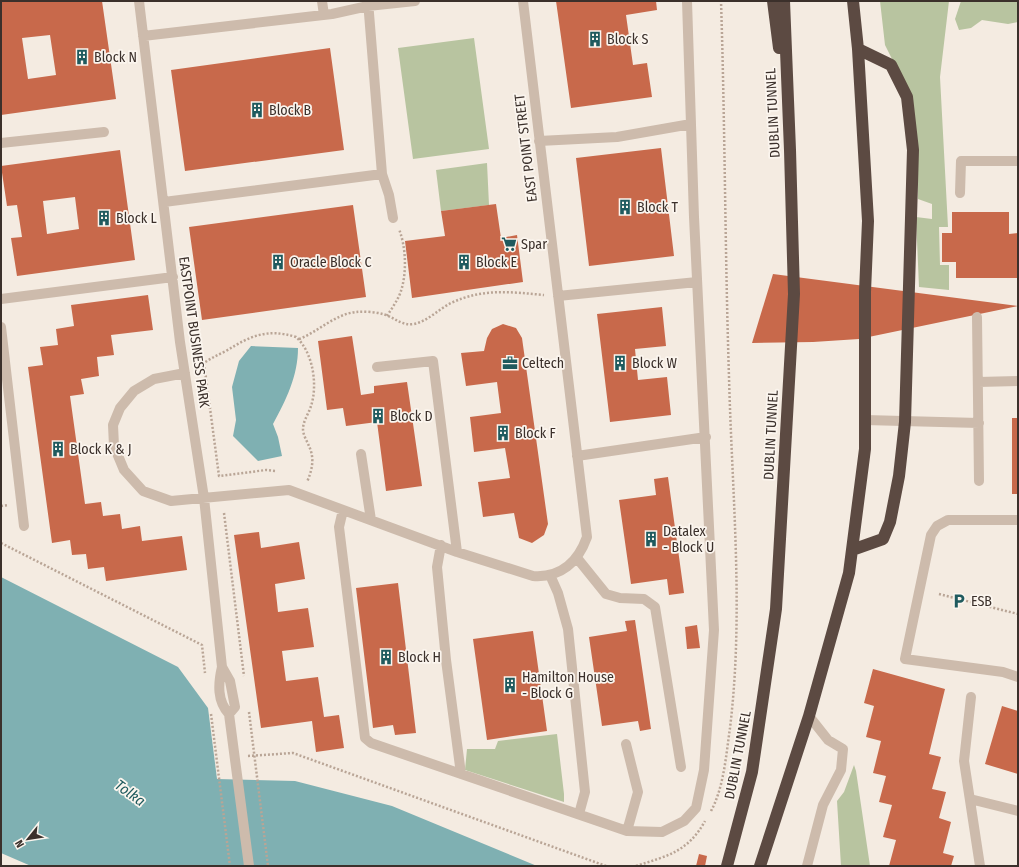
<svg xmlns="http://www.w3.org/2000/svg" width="1019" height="867" viewBox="0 0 1019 867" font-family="'Fira Sans Condensed',sans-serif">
<rect width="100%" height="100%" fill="#f4ebe1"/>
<!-- green -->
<path fill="#b8c4a0" d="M880,1h69l-9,76 8,150h-9l1,38h9v25l-30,-3 -3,-70 16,2v-15l-14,-5 -1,-52 -15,-68 -17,-34z
M961,1h57v21l-10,2 -26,-4 -11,8 -12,2 -4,-11z
M474,38l15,111 -76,10 -15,-111z
M487,163l2,42 -48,6 -5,-41z
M557,734l7,60v8l-99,-32 2,-21h28l3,-8z
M854,765l2,6 14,95h-29l-4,-65 7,-9z"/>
<!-- water -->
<path fill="#7fb0b2" d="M251,346l47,2c0,28 -12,52 -25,76l5,13 4,19 -24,5 -25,-25 3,-16 -4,-33 7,-26z
M1,577l177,90 30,41 9,71 78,2 97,25 145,60h-506l-30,-13z"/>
<!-- building -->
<path fill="#c8694b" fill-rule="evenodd" d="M1,1h101l14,98 -115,16zM50,35l6,40 -28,4 -6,-41z
M556,1h100l1,9 -31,5 7,50 14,-2 5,34 -81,11z
M330,48l14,102 -159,21 -14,-101z
M661,148l13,108 -85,10 -13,-108z
M120,150l15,110 -118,16 -6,-38 11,-1 -5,-32 -10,1 -6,-40zM75,197l4,32 -32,5 -4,-33z
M496,204l5,34 16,-3 6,47 -111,16 -7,-57 40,-5 -4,-25z
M353,205l13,92 -164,23 -13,-93z
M952,212h57v22l9,-1v45h-62v-16h-14v-29h10z
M773,274l245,32 -159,33 -46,3 -61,1z
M148,295l5,35 -42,5 3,20 -17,2 2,19 -18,3 3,15 -14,2 15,108 16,-2 2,14 17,-2 2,15 18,-3 2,15 40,-5 5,34 -81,11 -2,-14 -16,2 -2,-15 -14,1 -2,-15 -18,3 -24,-176 15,-2 -3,-18 18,-2 -2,-16 18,-3 -3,-21z
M662,307l4,39 -31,3 3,31 29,-3 4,38 -61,7 -13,-108z
M503,324l13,4 6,10 26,186 -4,11 -12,8 -13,-5 -5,-25 -31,4 -5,-35 32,-4 -5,-30 -31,4 -4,-35 31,-4 -4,-31 -31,4 -5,-33 23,-2 3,-13 5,-9z
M352,336l9,59 13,-2v-7l33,-4 15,104 -36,5 -9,-69 -31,4 -3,-18 -16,2 -9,-69z
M1012,418h6v76h-6z
M668,477l16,116 -15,2 -2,-16 -36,5 -12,-84 37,-5 -2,-16z
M259,532l2,16 38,-6 6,37 -30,5 3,28 30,-4 6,39 -32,4 4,30 32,-4 6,40 15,-2 5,33 -28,4 -4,-31 -51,7 -27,-193z
M398,583l18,150 -21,2 -2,-10 -20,3 -17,-140z
M635,620l16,109 -11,2 -2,-10 -36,5 -13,-89 38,-6 -2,-10z
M697,625l3,23 -13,1 -2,-22z
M533,631l14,100 -60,9 -14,-101z
M873,669l72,20 -16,65 12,3 -9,32 14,3 -7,26 12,4 -8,31 11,3 -3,10h-62l7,-26 -13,-3 9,-32 -13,-3 7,-26 -13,-3 8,-32 -15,-4 8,-31 -10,-3z
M1002,706l16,5v63l-33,-10z
M699,854l8,2 -2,10h-9z"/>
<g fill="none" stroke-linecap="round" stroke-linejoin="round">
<!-- path -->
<path stroke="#b9a596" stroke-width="2.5" stroke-dasharray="2 2" stroke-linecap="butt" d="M387,316c5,-8 11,-16 14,-25 6,-19 5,-44 -2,-62
M299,339c19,-7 36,-25 57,-27 9,-1 21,0 30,3 10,4 17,11 28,9 14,-3 25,-15 37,-21 32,-15 60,-11 93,-8
M275,471l-9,-1 -47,6 -15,-113c7,-5 14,-8 22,-12 24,-15 41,-23 70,-14 17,15 22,48 15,69 -2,7 -8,15 -8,23 0,6 4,12 6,17 6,13 3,24 -2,36
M1,506l7,-1
M224,513l20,163
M1,543l201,102 3,28
M939,594l79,20
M249,712l19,154
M211,714l19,152
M248,756l45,-3 313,113
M711,811c13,-24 15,-56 19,-83 14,-116 2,-234 -1,-351 -4,-125 -4,-251 -8,-376
M636,866c31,-10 52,-14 69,-45"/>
<!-- minor -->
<path stroke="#cdbbac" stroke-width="10" d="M139,1l41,341 24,156 18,169 8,14 5,26 -6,7
M322,1l2,14
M368,1l14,173 7,21 4,23
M143,36l189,-22 36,-8 47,-5
M539,141l78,-4 74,-13
M1,143l103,-11
M960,193l1,-32h57
M164,202l218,-28
M558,296l139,-14
M1,299l172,-22
M977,317l2,164
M1,327l23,199
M377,367l56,-6 24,191
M185,373l-31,6 -20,12 -14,17 -7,17 1,21 10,24 19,21 28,10 118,-11 168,62 76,24c28,2 45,-14 54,-39l-64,-536
M978,382l40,-1
M865,420l114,3
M361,454l10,66
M577,456l129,-19
M343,510l-4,17 26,211 6,5 256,88 35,1 22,-11 12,-13 8,-38 10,-140 -20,-413 -7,-216
M1018,520h-70l-11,6 -6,9 -26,124 98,13 15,5
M441,545l-4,22 9,93 15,114
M577,558l29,36 14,4 24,1 11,8 26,160
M550,575l8,18 10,36 17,163 -6,22
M222,667c-4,17 -5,34 7,47l20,152
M971,697l-7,64 16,105
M626,744l12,48 -11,39
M970,799l48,12
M807,866l16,-61 18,-35 2,-21 -15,-9 -19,-24"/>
<!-- highway -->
<path stroke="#5c4a42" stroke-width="12" d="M773,1l6,47
M852,550l31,-11 7,-17 9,-46 6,-54 8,-272 -6,-53 -16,-32 -33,-16
M727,866l25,-94 24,-163 18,-315 -4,-144 -6,-149
M760,866l49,-150 40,-143 16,-124v-157l3,-71 -10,-172 -5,-48"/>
</g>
<!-- icons -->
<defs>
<g id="building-bare" transform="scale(1.2)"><path d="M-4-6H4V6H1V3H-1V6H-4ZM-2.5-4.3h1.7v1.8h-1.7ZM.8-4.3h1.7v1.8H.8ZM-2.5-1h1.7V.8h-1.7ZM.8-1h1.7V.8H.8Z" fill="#1f5a5e" stroke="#fbf5ee" stroke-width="2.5" paint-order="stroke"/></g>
<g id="supermarket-bare" transform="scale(1.2)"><path d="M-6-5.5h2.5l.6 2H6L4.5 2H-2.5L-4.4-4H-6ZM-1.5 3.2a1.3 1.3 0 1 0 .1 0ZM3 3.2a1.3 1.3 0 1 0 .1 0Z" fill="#1f5a5e" stroke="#fbf5ee" stroke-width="2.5" paint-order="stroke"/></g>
<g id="office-bare" transform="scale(1.2)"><path d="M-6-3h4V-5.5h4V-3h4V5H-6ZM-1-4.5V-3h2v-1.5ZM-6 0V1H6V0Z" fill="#1f5a5e" stroke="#fbf5ee" stroke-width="2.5" paint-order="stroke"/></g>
<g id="parking-bare" transform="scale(1.2)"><path d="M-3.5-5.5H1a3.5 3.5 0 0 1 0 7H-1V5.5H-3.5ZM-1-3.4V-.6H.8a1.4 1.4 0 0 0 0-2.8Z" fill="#1f5a5e" stroke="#fbf5ee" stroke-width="2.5" paint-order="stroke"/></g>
</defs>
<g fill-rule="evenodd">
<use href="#building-bare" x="595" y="39"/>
<use href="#building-bare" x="82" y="57"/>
<use href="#building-bare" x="257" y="110"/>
<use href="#building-bare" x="625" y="207"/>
<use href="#building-bare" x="104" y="218"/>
<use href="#supermarket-bare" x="509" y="244"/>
<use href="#building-bare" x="278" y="262"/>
<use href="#building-bare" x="464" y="262"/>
<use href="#office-bare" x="510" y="363"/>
<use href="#building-bare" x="620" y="363"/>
<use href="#building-bare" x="378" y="416"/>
<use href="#building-bare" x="503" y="433"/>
<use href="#building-bare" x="58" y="449"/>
<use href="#building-bare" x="651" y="539"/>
<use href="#parking-bare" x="959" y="601"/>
<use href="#building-bare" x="386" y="657"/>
<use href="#building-bare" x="510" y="685"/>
</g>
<g text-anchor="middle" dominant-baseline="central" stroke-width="3.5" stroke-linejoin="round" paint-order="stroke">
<!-- poi labels -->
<g font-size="14" fill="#3b302b" stroke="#fbf5ee" text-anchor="start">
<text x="607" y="39">Block S</text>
<text x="94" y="57">Block N</text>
<text x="269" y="110">Block B</text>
<text x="637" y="207">Block T</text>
<text x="116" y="218">Block L</text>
<text x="521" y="244">Spar</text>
<text x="290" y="262">Oracle Block C</text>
<text x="476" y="262">Block E</text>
<text x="522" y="363">Celtech</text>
<text x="632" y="363">Block W</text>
<text x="390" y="416">Block D</text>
<text x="515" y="433">Block F</text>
<text x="70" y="449">Block K &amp; J</text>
<text x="663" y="531">Datalex<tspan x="663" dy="16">- Block U</tspan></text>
<text x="971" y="601">ESB</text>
<text x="398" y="657">Block H</text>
<text x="522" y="677">Hamilton House<tspan x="522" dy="16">- Block G</tspan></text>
</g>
<!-- street labels -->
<g font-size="14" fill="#3b302b" stroke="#fbf5ee">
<text transform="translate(773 113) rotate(-93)">DUBLIN TUNNEL</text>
<text transform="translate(526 148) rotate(-97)">EAST POINT STREET</text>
<text transform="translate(194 332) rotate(82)">EASTPOINT BUSINESS PARK</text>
<text transform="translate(771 435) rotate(-87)">DUBLIN TUNNEL</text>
<text transform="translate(738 755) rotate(-79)">DUBLIN TUNNEL</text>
</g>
<!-- water labels -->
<g font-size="15" font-style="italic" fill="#1f5a5e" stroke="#fbf5ee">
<text transform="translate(130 793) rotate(36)">Tolka</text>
</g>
</g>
<!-- border -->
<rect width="1019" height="867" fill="none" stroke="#3b302b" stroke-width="4"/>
<!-- north arrow -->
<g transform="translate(28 839) rotate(240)" stroke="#fbf5ee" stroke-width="3" paint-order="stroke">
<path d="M0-3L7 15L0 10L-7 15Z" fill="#3b302b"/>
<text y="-6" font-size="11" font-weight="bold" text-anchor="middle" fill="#3b302b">N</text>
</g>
</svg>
